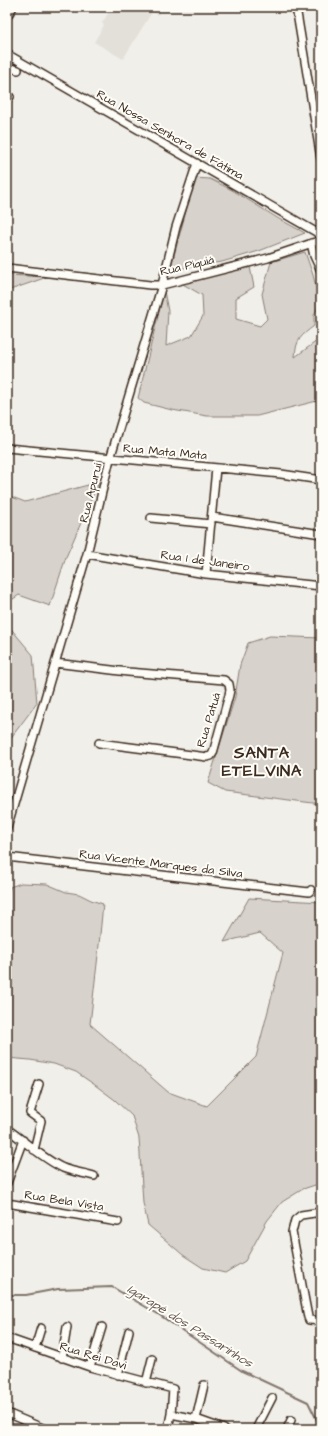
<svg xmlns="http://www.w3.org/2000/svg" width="328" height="1436" viewBox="0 0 328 1436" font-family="'Architects Daughter',sans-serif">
<rect width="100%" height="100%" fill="#f1efea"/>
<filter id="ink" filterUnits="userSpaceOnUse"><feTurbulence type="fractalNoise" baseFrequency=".025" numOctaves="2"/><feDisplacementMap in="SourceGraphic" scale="8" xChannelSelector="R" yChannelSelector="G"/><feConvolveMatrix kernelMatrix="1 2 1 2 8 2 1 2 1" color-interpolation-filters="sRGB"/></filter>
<g filter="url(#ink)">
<!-- built -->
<path fill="#e3e0da" d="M112,7h50l-4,8 -6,-3 -29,47 -29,-17 10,-17 -2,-2z"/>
<!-- green -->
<path fill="#d7d2cc" stroke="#897e75" d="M195,178l15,1 22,11 47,29 26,14 -46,18 -37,11 -52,8z
M305,252l8,23 7,28 -6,12v11c-13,10 -18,13 -19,31l26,-19v62l-64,16h-50l-35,-6 -28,-7 -6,-5 26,-107 4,20 -2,35 25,-10 12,-20 -1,-21 -21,-12 69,-16 4,20 -18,11v21l24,7 7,-7 -5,-25 9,-32z
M7,275l40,2 -40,14z
M99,482l-33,75 -16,49 -31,-11 -12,8v-108l18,7z
M7,624l26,31 4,48 -30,40z
M270,636l51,2v166l-96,-12 -17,-9 27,-86 5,-32 8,-22z
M21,883l26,1 19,8 13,2 12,6 12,4 -5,51 -8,69 78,68 39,14 49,-49 27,-104 -23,-20 -36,9 25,-44 72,4v281l-18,6 -21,13 -15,19 -22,40 -20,12 -22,-5 -20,-13 -35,-30 -5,-22 -4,-65 -7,-22 -17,-16 -20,-15 -19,-13 -22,-8 -24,-4 -23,-2v-161l3,-10z"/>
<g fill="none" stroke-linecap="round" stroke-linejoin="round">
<!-- stream -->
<path stroke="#80746b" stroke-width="2" d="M7,1295h19l32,-6 54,-2 46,27 84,57 66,31 13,26"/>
<!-- minor casing -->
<g stroke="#3b2a1e" stroke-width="10">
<path id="minor" d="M296,7l25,152
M7,17l6,-10
M7,54l309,178 5,4
M7,67l11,3
M7,96l3,1
M311,243l3,13 7,15
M7,268l143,17h12l106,-27 53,-18
M7,448l274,26 40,6
M212,517l109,17
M151,518l60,6
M87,554l119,20 115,12
M206,574l10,-106
M55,663l73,9 96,8 5,4 1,6 -1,5 -16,58 -2,3 -4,1 -108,-14
M7,828l80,-274 23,-95 52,-174 14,-58 21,-64
M7,857l302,35 2,-2
M7,1129c19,13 35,29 56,39 10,4 21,5 31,8
M34,1150l7,-29 -11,-8 9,-29
M7,1183l16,-43
M7,1203l111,19
M321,1212l-20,3 -6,5 -3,12 16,85 1,3 12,1
M7,1338l83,29 83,22 -2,25 -3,15
M35,1348l6,-20
M62,1358l5,-31
M90,1367l12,-40
M118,1375l11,-44
M146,1383l6,-24
M7,1413l38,16
M171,1414l25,5 28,10
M196,1419l8,-34
M256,1429l16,-31
M287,1429l4,-9"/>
</g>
<!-- minor -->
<use href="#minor" stroke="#fdfcf7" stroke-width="7"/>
</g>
</g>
<g text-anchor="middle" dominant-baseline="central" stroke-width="4" stroke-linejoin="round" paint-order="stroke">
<!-- street labels -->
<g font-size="12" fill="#3b2a1e" stroke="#fdfcf7">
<text transform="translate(170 135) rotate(30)">Rua Nossa Senhora de Fátima</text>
<text transform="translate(187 266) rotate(-13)">Rua Piquiá</text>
<text transform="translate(165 452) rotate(5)">Rua Mata Mata</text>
<text transform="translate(91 493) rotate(-76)">Rua Apuruí</text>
<text transform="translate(205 561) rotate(8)">Rua 1 de Janeiro</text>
<text transform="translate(209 720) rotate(-73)">Rua Patuá</text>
<text transform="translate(161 864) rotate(7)">Rua Vicente Marques da Silva</text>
<text transform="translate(64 1201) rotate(9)">Rua Bela Vista</text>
<text transform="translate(93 1356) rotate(17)">Rua Rei Davi</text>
</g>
<!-- water labels -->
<g font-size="13" font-style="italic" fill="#63554b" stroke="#fdfcf7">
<text transform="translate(190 1326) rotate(32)">Igarapé dos Passarinhos</text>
</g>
<!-- district labels -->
<g font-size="16" font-weight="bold" letter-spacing="1" fill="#3b2a1e" stroke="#fdfcf7">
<text x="262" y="753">SANTA<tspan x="262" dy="18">ETELVINA</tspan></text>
</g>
</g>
<!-- margin -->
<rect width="328" height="1436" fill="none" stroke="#fdfcf7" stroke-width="24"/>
<rect x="12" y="12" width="304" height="1412" fill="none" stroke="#3b2a1e" stroke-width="1.5" filter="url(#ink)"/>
</svg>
